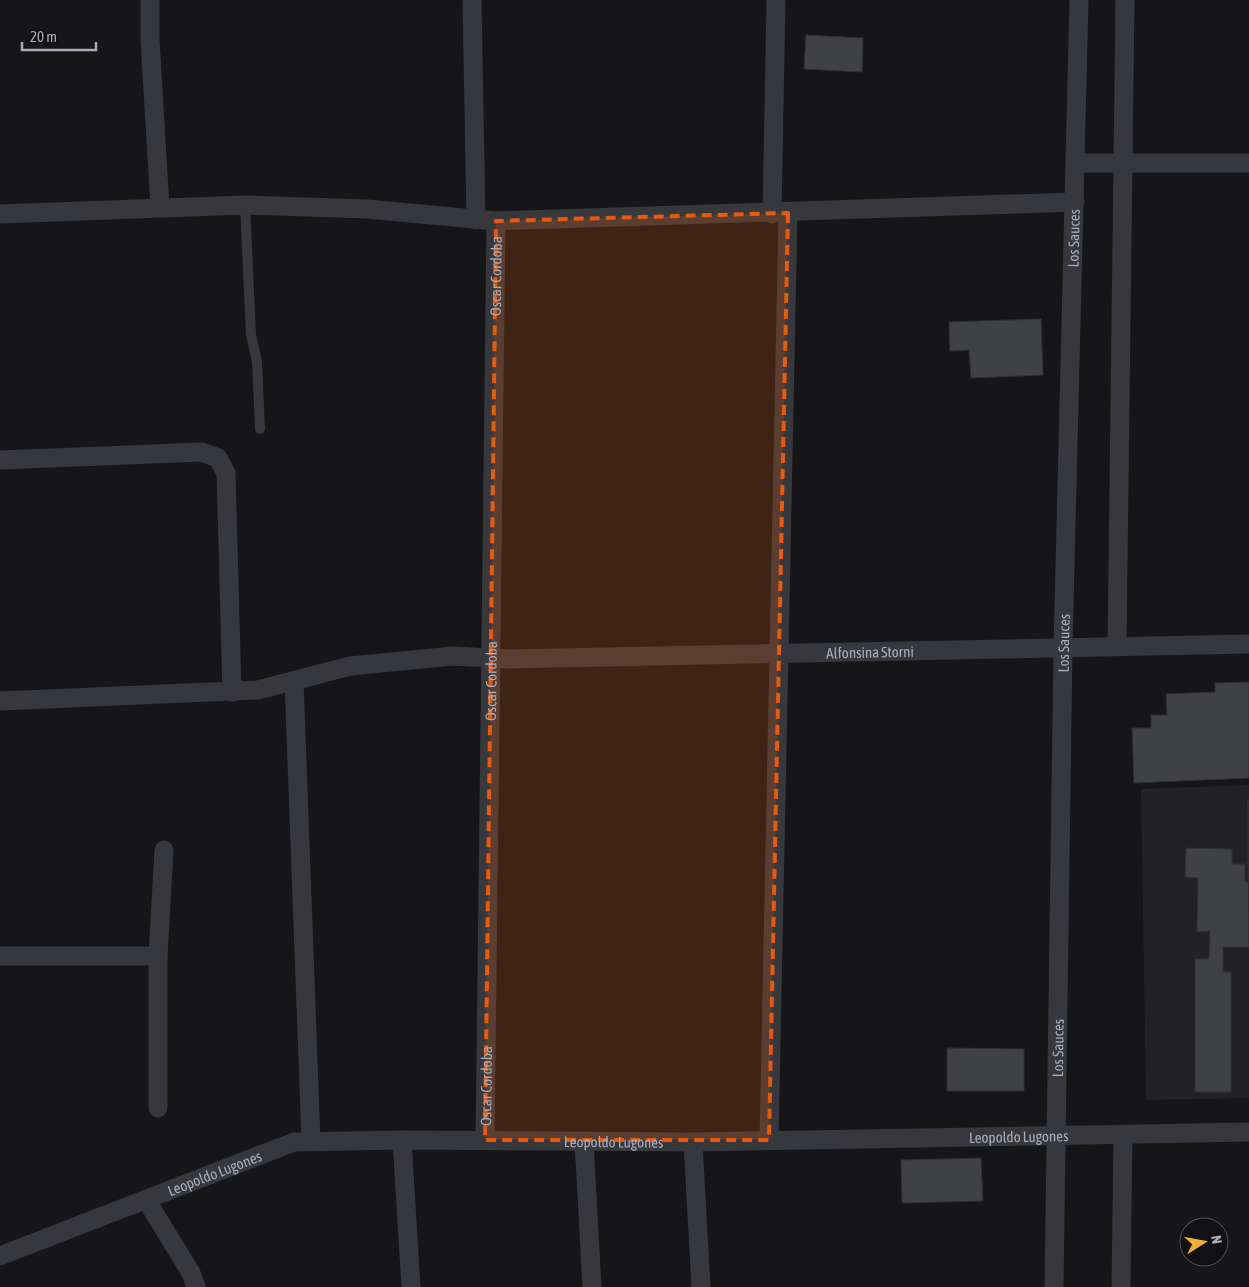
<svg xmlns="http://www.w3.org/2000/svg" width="1249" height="1287" viewBox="0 0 1249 1287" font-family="'Asap Condensed',sans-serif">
<rect width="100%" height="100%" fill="#161618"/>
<!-- built -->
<path fill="#222225" d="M1249,785v313l-103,2 -5,-311z"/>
<!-- building -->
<path fill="#404145" stroke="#303034" d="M806,35l57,3 -1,34 -58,-3z
M1041,319l2,56 -72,3 -2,-28 -19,1 -1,-29z
M1249,682v96l-115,5 -2,-55h19v-13h16l-1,-21 49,-2v-9z
M1248,799l1,148h-26v25h8v120h-36v-133h14l1,-28 -13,1 1,-54 -13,-1 1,-29 46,1v15h13v18h3z
M947,1048l77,1v42h-77z
M981,1158l2,43 -81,2 -1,-43z"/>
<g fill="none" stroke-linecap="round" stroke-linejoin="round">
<!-- service -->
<path stroke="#37383d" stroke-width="10" d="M245,205l6,130 6,27 3,67"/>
<!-- minor -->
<g stroke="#37383d" stroke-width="19">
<path d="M150,0v40l10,167"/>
<path d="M472,0l4,220"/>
<path d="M1076,163h173"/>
<path d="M0,214l245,-9 122,4 129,12 579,-19"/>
<path d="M772,214l4,-214"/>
<path d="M0,460l202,-8 16,6 8,15 6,219"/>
<path d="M1117,646l8,-646"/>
<path d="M294,681l17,460"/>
<path id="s1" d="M0,701l258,-11 92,-24 103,-10 55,3 741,-15"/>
<path d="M0,956h158"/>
<path d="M158,1108v-152l6,-106"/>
<path d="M402,1140l9,147"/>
<path id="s2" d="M485,1140l11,-919"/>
<path d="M769,1140l19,-927"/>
<path d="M584,1141l8,146"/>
<path d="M693,1142l8,145"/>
<path d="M147,1201l44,72 5,14"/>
<path id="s3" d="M0,1256l294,-114 108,-2 291,2 556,-10"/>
<path id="s4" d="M1054,1287l9,-640 16,-647"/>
<path d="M1121,1287l2,-153"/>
</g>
</g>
<!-- marked area -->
<path fill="#e8590c" fill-opacity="0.2" stroke="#e8590c" stroke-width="4" stroke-dasharray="10 6" stroke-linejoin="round" d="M788,213l-19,927h-284l11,-919z"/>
<g text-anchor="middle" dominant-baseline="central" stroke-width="5" stroke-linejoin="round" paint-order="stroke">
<!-- street labels -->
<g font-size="15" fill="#a8adb8" stroke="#111113">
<text stroke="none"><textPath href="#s4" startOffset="1049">Los Sauces</textPath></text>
<text stroke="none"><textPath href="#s2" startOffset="864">Oscar Cordoba</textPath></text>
<text stroke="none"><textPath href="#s4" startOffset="644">Los Sauces</textPath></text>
<text stroke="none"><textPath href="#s1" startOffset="874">Alfonsina Storni</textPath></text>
<text stroke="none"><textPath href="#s2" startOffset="459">Oscar Cordoba</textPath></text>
<text stroke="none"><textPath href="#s4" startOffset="239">Los Sauces</textPath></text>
<text stroke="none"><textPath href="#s2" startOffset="54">Oscar Cordoba</textPath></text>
<text stroke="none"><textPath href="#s3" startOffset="1040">Leopoldo Lugones</textPath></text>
<text stroke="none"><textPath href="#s3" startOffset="635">Leopoldo Lugones</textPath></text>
<text stroke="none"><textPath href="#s3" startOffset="230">Leopoldo Lugones</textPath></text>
</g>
</g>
<!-- north arrow -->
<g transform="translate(1204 1242) rotate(79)"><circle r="24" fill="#111113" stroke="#4d4f55"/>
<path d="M0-4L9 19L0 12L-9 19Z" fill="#f2b134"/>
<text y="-8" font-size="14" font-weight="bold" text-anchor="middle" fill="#a8adb8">N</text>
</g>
<!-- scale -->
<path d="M22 42v8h74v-8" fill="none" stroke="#a8adb8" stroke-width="2.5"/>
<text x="30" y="42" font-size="15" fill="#a8adb8" stroke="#111113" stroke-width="4" paint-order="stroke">20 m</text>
</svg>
